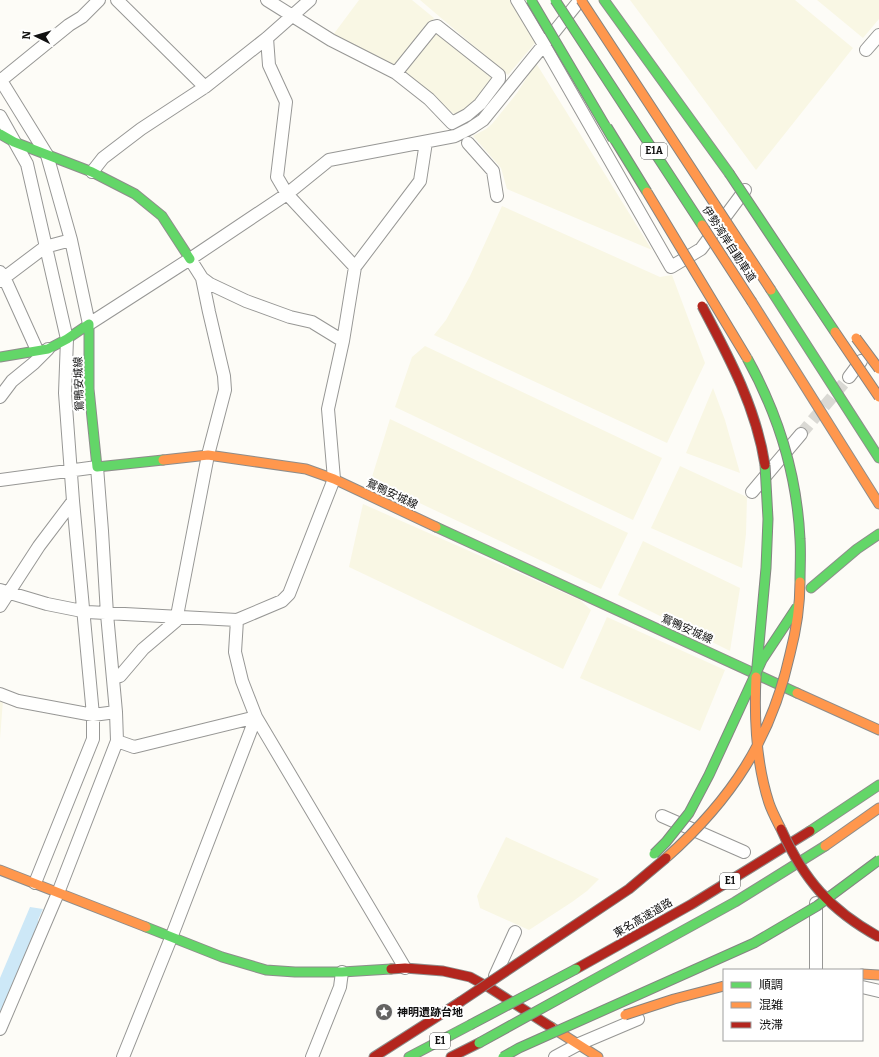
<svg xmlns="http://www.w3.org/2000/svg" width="879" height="1057" viewBox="0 0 879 1057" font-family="Bitter,'Noto Sans JP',serif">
<rect width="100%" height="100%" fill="#fdfcf7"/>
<!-- farmland -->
<path fill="#f9f7e4" d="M359,0h53l22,18 -37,46 -3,1 -61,-30z
M420,0h90l26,42 -28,33z
M630,0h165l58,48 -97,122z
M817,0h62v19l-16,19z
M436,30l57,49 -15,20 -13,11 -11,4 -52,-42z
M536,63l116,187 -145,-61 -6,-21 -28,-32 13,-7 6,-5 25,-31z
M502,206l158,71 12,-2 33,88 -38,80 -233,-108 12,-15 24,-44z
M425,346l237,112 -29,62 -238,-113 17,-50z
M713,388l12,32 15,53 -54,-20z
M390,419l238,114 -27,56 -230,-109z
M680,466l67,31 -1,37 -4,34 -91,-40z
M363,504l217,96 11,10 -28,59 -214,-102z
M643,541l97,47 -10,63 -112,-56z
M607,617l118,53 -25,61 -120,-53z
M0,699l3,1 -3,39z
M506,837l93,42 -12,12 -15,11 -43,28 -49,-22 -3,-12z"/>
<!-- water -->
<path fill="#cde8f7" d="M30,907l13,2 -5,11v3l-38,93v-38z"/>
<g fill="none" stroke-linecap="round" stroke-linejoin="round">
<!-- street-tunnel -->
<path stroke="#dad9d4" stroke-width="12" stroke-dasharray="12 6" stroke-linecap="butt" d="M801,434l48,-57"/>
<!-- street casing -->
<g stroke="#979795" stroke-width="14">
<path id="street" d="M117,0l88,87
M267,0l64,40 65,33 33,26 23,24 15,-8 13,-11 19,-25v-4l-62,-49 -4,1 -37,46
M517,0l27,45 127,222 30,-18 44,-59
M267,38l2,27 17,37 -9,75 10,17 68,73
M866,50l13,-15
M0,79l47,76 24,85 18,84 101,-65 97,-65 42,-34 126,-24 16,-8 12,-8 97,-120
M0,81l69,-56 13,-8 17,-17
M0,116l27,48 40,175 -2,54 8,108 20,214v24l-58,144
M468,143l25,28 4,25
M92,172l11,-14 38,-29 64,-42 62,-49 43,-38
M0,272l4,5 33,73
M202,278l8,6 36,17 44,16 22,5 31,19
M0,281l45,-34 26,-7
M849,377l12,-16
M0,397l12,-16 22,-18 14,-14
M0,480l97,-13 5,64 5,83 9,98 1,29 -59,152 -58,136
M752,492l49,-58
M0,590l47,14 40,8 150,8 45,-19 7,-7 45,-115 -6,-70 15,-68 12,-74 65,-86 6,-39
M0,606l39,-60 34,-45
M237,620l-2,32 7,29 14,36 149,251
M113,678l7,-2 23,-27 33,-28 32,-166 17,-65 -1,-14 -15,-64 -7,-34 -12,-19
M0,694l18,7 75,14 23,-3
M117,741l17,6 122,-30
M662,816l82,36
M816,970v-67
M495,976l20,-44
M862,987l17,4
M123,1057l48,-119 85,-221
M312,1057l28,-70 2,-15
M555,1057l24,-13 59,-25"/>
</g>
<!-- fast casing -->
<g stroke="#8e8d8b" stroke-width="11">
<path id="fast" d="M604,0l125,173
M0,134l14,8 78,30 43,22 27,22 28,43
M771,290l108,168
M0,357l48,-8 19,-10 22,-15v65l8,78 66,-7
M436,527l361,166
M811,588l46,-39 22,-15
M810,831l69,-46
M146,927l76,30 44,13 29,2h47l49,-3
M584,985l151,-83 90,-56
M409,1057l61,-32"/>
</g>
<!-- slow casing -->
<g stroke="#8e8d8b" stroke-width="11">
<path id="slow" d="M752,302l127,202
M163,460l45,-5 98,14 28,10 102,48
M797,693l82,37
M825,846l54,-38
M0,870l146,57
M862,974l17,1
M551,1027l47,30"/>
</g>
<!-- jam casing -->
<g stroke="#8e8d8b" stroke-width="11">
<path id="jam" d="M391,969l14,-1 38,3 27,6 20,11 61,39
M576,969l116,-65 118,-73
M374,1057l86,-55
M451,1057l28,-14"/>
</g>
<!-- street -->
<use href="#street" stroke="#fffffe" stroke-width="12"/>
<!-- fast -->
<use href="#fast" stroke="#63d668" stroke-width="9"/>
<!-- slow -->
<use href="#slow" stroke="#ff974d" stroke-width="9"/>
<!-- jam -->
<use href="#jam" stroke="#b3261e" stroke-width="9"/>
<!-- fast-bridge casing -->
<g stroke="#858482" stroke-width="11" stroke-linecap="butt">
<path id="fast-bridge" d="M531,0l82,139
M555,0l147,225
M607,127l40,65
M729,173l106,159
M747,358c31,56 50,117 53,181 1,14 0,29 0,43
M756,677l10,-109 2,-49 -3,-54
M654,854l12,-12 23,-29 20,-38 53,-115 35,-53
M470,1025l106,-56
M479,1043l105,-58
M503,1057l16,-9 235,-105 63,-37 62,-46"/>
</g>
<!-- slow-bridge casing -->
<g stroke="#858482" stroke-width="11" stroke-linecap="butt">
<path id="slow-bridge" d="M581,0l190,290
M647,192l100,166
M702,225l50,77
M835,332l44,65
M856,338l23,31
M756,677c-2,42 0,86 13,126 3,9 8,18 12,26
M666,858c65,-58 105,-118 124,-204 6,-23 10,-48 10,-72
M625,1015l49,-16 50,-13"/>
</g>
<!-- jam-bridge casing -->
<g stroke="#858482" stroke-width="11" stroke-linecap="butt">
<path id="jam-bridge" d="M702,306c27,51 54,101 63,159
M781,829c23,51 49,81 98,108
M460,1002l169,-113 37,-31"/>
</g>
<!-- fast-bridge -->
<use href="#fast-bridge" stroke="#63d668" stroke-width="9"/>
<!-- slow-bridge -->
<use href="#slow-bridge" stroke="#ff974d" stroke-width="9"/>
<!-- jam-bridge -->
<use href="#jam-bridge" stroke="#b3261e" stroke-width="9"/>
</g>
<!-- icons -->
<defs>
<g id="sight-disc" transform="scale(0.9)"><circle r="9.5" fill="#646362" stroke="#fff"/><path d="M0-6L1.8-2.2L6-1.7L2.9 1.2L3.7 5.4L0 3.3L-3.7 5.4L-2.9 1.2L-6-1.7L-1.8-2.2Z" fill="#fff"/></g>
</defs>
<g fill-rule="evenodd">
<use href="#sight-disc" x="384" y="1012"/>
</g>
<g text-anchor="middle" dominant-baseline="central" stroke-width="4" stroke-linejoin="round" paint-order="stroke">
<!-- shield labels -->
<g fill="#fff" stroke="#585858" stroke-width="1">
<rect x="641" y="143" width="26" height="16" rx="3"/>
<rect x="720" y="873" width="20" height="16" rx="3"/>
<rect x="430" y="1033" width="20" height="16" rx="3"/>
</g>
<g font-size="10" font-weight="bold" fill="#111">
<text x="654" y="151">E1A</text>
<text x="730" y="881">E1</text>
<text x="440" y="1041">E1</text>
</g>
<!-- street labels -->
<g font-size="11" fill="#111" stroke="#fff">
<text transform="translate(729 244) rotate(57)">伊勢湾岸自動車道</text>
<text transform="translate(79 384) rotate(-92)">鴛鴨安城線</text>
<text transform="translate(392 494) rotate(25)">鴛鴨安城線</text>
<text transform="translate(687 629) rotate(24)">鴛鴨安城線</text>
<text transform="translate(643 918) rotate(-30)">東名高速道路</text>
</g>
<!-- poi labels -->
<g font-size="11" font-weight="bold" fill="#111" stroke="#fff" text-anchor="start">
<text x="397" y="1012">神明遺跡台地</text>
</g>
</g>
<!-- legend -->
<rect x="723" y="969" width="140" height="72" fill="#ffffff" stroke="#a0a0a0"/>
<rect x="731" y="982" width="20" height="6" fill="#63d668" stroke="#a0a0a0"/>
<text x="759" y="989" font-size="12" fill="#111111">順調</text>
<rect x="731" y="1002" width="20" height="6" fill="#ff974d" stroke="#a0a0a0"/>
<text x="759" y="1009" font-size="12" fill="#111111">混雑</text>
<rect x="731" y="1022" width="20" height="6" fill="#b3261e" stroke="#a0a0a0"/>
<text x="759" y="1029" font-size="12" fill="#111111">渋滞</text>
<!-- north arrow -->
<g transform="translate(36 36) rotate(275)" stroke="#ffffff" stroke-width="3" paint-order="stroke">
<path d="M0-3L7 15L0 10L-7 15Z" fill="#111111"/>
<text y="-6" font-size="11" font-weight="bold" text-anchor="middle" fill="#111111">N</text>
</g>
</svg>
